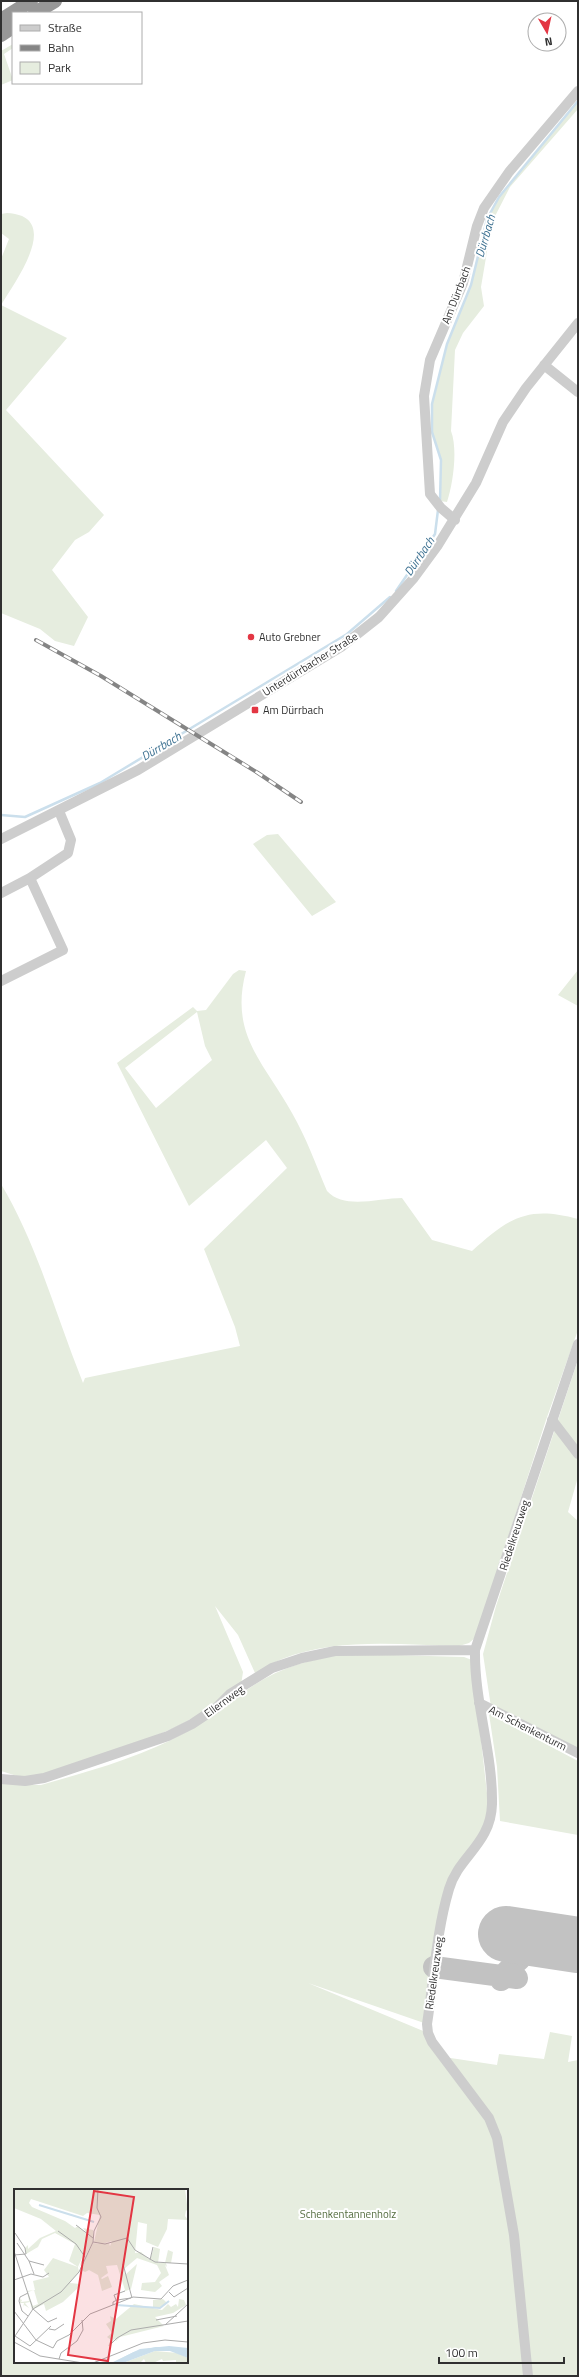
<svg xmlns="http://www.w3.org/2000/svg" width="579" height="2377" viewBox="0 0 579 2377" font-family="'Titillium Web',sans-serif">
<rect width="100%" height="100%" fill="#fff"/>
<!-- green -->
<path fill="#e6eddf" fill-rule="evenodd" d="M13,44v4l-9,6 9,26 -12,5v-34z
M578,101v8l-68,78 -18,35 -11,65 3,19 -21,27 -8,17 -4,81c7,18 2,53 -4,71l-7,-1 1,-41 -9,-28v-28l15,-60 24,-59 16,-66 12,-22z
M7,213c57,3 8,69 -6,92v-46l8,-20 -8,-6v-19z
M1,305l66,33 -61,72 98,105 -15,17 -14,8 -23,30 36,47 -14,29 -19,-5 -15,-12 -39,-16z
M278,834l58,68 -24,14 -59,-72 14,-9z
M239,970l7,1c-17,64 18,91 46,142 14,24 24,52 35,78 17,19 52,7 75,7l30,42 40,11c36,-33 56,-46 106,-32v111l-32,90 -70,217 -7,6 -10,3c-58,-1 -121,-9 -177,13 -9,4 -18,10 -27,14l-17,-38 -23,-29 28,66 -2,13c-18,10 -32,25 -50,34 -47,26 -102,39 -153,57h-21l-16,-5v-587c37,62 55,132 82,199l2,-5 155,-32 -5,-19 -31,-78 83,-81 -21,-28 -77,66 -72,-143 76,-56 4,4 9,-1 27,-36zM197,1012l8,34 7,14 -56,48 -31,-40z
M578,970v36l-20,-11z
M578,1360v117l-10,35 10,9v229l-87,-43 -8,-53 13,-48z
M358,1654l106,3 8,3 17,151 -5,27 -35,49 -22,137 -119,-41 120,50 16,24 53,8 2,-11 45,5 6,-27 22,4 -4,26 10,-2v316h-577v-596l22,5h18c49,-14 101,-28 145,-53 28,-15 51,-38 78,-53 29,-16 62,-24 94,-25zM15,2190h172v172h-172z
M489,1714l89,47v74l-78,-14 -3,-54z"/>
<g fill="none" stroke-linecap="round" stroke-linejoin="round">
<!-- stream -->
<path stroke="#cbdfec" stroke-width="2.5" d="M440,501l1,-41 -9,-28v-28l15,-60 24,-59 16,-66 12,-22 79,-96
M396,591l39,-57 3,-24
M1,815l24,2 75,-34 247,-149 43,-37"/>
<!-- taxiway -->
<path stroke="#c2c2c2" stroke-width="22" d="M540,1954l3,-15
M434,1967l83,11
M501,1980l1,-4 18,-17"/>
<!-- runway -->
<path stroke="#c2c2c2" stroke-width="56" d="M506,1934l72,11"/>
<!-- minor -->
<path stroke="#cdcdcd" stroke-width="10" d="M544,365l34,27
M455,520l-14,-12 -11,-14 -6,-98 6,-36 33,-77 14,-57 7,-18 25,-36 69,-81
M1,839l137,-69 203,-123 38,-30 34,-38 25,-34 38,-62 27,-61 23,-34 52,-65
M1,893l29,-15 38,-25 3,-13 -12,-29
M1,981l62,-31 -33,-72
M552,1420l26,34
M479,1703l99,50
M1,1779l24,2 19,-3 124,-42 24,-12 24,-16 14,-14 42,-26 30,-10 33,-7 140,-1
M528,2376l-14,-141 -17,-97 -8,-20 -57,-76 -4,-9 -1,-9c7,-45 9,-91 22,-135 9,-32 42,-45 43,-85 1,-51 -18,-102 -17,-154l103,-306"/>
<!-- highway -->
<path stroke="#979797" stroke-width="14" d="M35,13l20,-12
M1,20l30,-19
M1,35l12,-8"/>
<!-- rail casing -->
<g stroke="#858585" stroke-width="4">
<path id="rail" d="M36,640l65,36 157,97 43,29"/>
</g>
<!-- rail -->
<use href="#rail" stroke="#fff" stroke-width="2.5" stroke-dasharray="8" stroke-linecap="butt"/>
</g>
<!-- markers -->
<g fill="#e33643" stroke="#fff" stroke-width="1.5">
<circle cx="251" cy="637" r="4"/>
<rect x="251" y="706" width="8" height="8" rx="2"/>
</g>
<g text-anchor="middle" dominant-baseline="central" stroke-width="4" stroke-linejoin="round" paint-order="stroke">
<!-- street labels -->
<g font-size="11" fill="#303030" stroke="#fff">
<text transform="translate(456 295) rotate(-69)">Am Dürrbach</text>
<text transform="translate(310 664) rotate(-32)">Unterdürrbacher Straße</text>
<text transform="translate(514 1535) rotate(-72)">Riedelkreuzweg</text>
<text transform="translate(224 1701) rotate(-36)">Ellernweg</text>
<text transform="translate(528 1728) rotate(27)">Am Schenkenturm</text>
<text transform="translate(434 1973) rotate(-82)">Riedelkreuzweg</text>
</g>
<!-- poi labels -->
<g font-size="11" fill="#303030" stroke="#fff" text-anchor="start">
<text x="259" y="637">Auto Grebner</text>
<text x="263" y="710">Am Dürrbach</text>
</g>
<!-- park labels -->
<g font-size="11" fill="#536c3e" stroke="#fff">
<text x="348" y="2214">Schenkentannenholz</text>
</g>
<!-- water labels -->
<g font-size="12" font-style="italic" fill="#3e7292" stroke="#fff">
<text transform="translate(485 236) rotate(-74)">Dürrbach</text>
<text transform="translate(419 556) rotate(-56)">Dürrbach</text>
<text transform="translate(161 746) rotate(-31)">Dürrbach</text>
</g>
</g>
<!-- overview -->
<g transform="translate(14 2189)">
<rect width="174" height="174" fill="#fff"/>
<path d="M0,0h84v2l2,-2h85l3,23 -2,-2 -1,6 3,4 -20,-1 -1,10 -9,18 -12,-5 1,-18 -9,-2 -3,31 6,-1 9,8 4,-13 6,2 -2,14h7l3,-13 5,2 -2,11h-5l1,4 -2,-2 4,10 -10,7 3,4 -7,6 -14,-2 1,-7 13,-1 6,-9 -4,-8 -20,-7 -13,11 1,6 12,-11 -6,25 -8,3 2,-2 -8,-25 -11,1 2,7 -7,5 1,1 6,-3 4,11 -10,4 -4,-16 -9,-5 -4,2 -5,-3 13,-26 10,1 6,-1 1,3 2,-5 -10,3 -8,-2 6,-27 -13,-2 -4,3 -52,-17 -2,4 3,4 33,14 10,7 3,-2 11,10 -6,-8 10,2v12l-14,26 6,-17 -7,16 -9,-6 6,-17 -20,-11 -13,6 -4,8 -12,7 -1,-6 3,-3v4l12,-11 16,-7 -15,-12 -27,-11zM39,69l25,9 1,5 -9,11 10,1v2l-17,16 -17,9 -2,-7 -12,6 -2,-8 -5,1 4,5 -5,-3 -1,3 1,-5h-4v-4l2,1 -1,2 8,-1 -2,-10 8,-1 -2,-9 16,-4 -5,-7zM20,101l4,14 -5,2 -5,-14zM149,110l4,4 -6,5h-8v-8zM165,110l5,1 2,5 -13,8 -18,4 9,9 -44,11 -4,4 -2,-2 -3,7h-3l3,-6 -4,-3 5,-4 -6,-9 5,-3 -1,-5 6,3 18,-15 28,6 6,-6 3,3 5,-3 2,3zM141,162l23,2 10,5v5h-12v-3l-13,1 -1,-2 -9,4h-7l-2,-4 -4,4h-17z" fill="#e6eddf" fill-rule="evenodd"/>
<path d="M155,157l19,2v10l-18,-7h-15l-32,12h-12l29,-14z" fill="#cbdfec"/>
<path fill="none" stroke="#cbdfec" stroke-width="2" d="M25,16l55,17M102,116l44,3 9,-7M101,174l19,-10 22,-5 18,1 14,6"/>
<path fill="none" stroke="#acacac" stroke-width="1" d="M62,36l17,13M44,42l18,13 9,13M79,53l12,2 22,-6 8,12 20,12 33,2M3,54l12,18 5,13M0,62l19,58M0,66l12,-1 -1,-6 -10,-15M136,71l3,-13M15,72l15,4M109,75l9,34M0,91l17,-6 12,3 6,-4M155,103l5,5 14,-9M14,104l-8,4 -1,4 3,10 6,5M102,111l-2,-5 11,-4M99,116v-3l4,-2 14,-2M19,120l15,13 9,-4M0,122l22,29 17,8M142,131l21,-4M151,136l23,-21M37,137l-21,20 -15,-10 18,-27 28,-17 18,-20 14,-30 1,-11 7,-14 -4,-9 1,-19M35,140l6,1 9,-6M0,153l26,14 43,7M97,155l6,-6 14,-8 57,-9M39,159l4,-7 12,-6 21,-21 43,-17 28,2 12,-13 15,-6M45,170l2,-6 16,-12 6,-11 -1,-10M79,174l50,-20 22,-3 23,2"/>
<path fill="#e33643" fill-opacity="0.15" stroke="#e33643" stroke-width="2" d="M80,2l40,6 -26,164 -40,-6z"/>
<rect width="174" height="174" fill="none" stroke="#303030" stroke-width="2"/>
</g>
<!-- border -->
<rect width="579" height="2377" fill="none" stroke="#303030" stroke-width="4"/>
<!-- legend -->
<rect x="12" y="12" width="130" height="72" fill="#ffffff" stroke="#acacac"/>
<rect x="20" y="25" width="20" height="6" fill="#cdcdcd" stroke="#acacac"/>
<text x="48" y="32" font-size="12" fill="#303030">Straße</text>
<rect x="20" y="45" width="20" height="6" fill="#858585" stroke="#acacac"/>
<text x="48" y="52" font-size="12" fill="#303030">Bahn</text>
<rect x="20" y="62" width="20" height="12" fill="#e6eddf" stroke="#acacac"/>
<text x="48" y="72" font-size="12" fill="#303030">Park</text>
<!-- north arrow -->
<g transform="translate(547 32) rotate(171)"><circle r="19" fill="#ffffff" stroke="#acacac"/>
<path d="M0-3L7 15L0 10L-7 15Z" fill="#e33643"/>
<text y="-6" font-size="11" font-weight="bold" text-anchor="middle" fill="#303030">N</text>
</g>
<!-- scale -->
<path d="M439 2357v6h125v-6" fill="none" stroke="#303030" stroke-width="2"/>
<text x="445" y="2357" font-size="12" fill="#303030" stroke="#ffffff" stroke-width="3" paint-order="stroke">100 m</text>
</svg>
